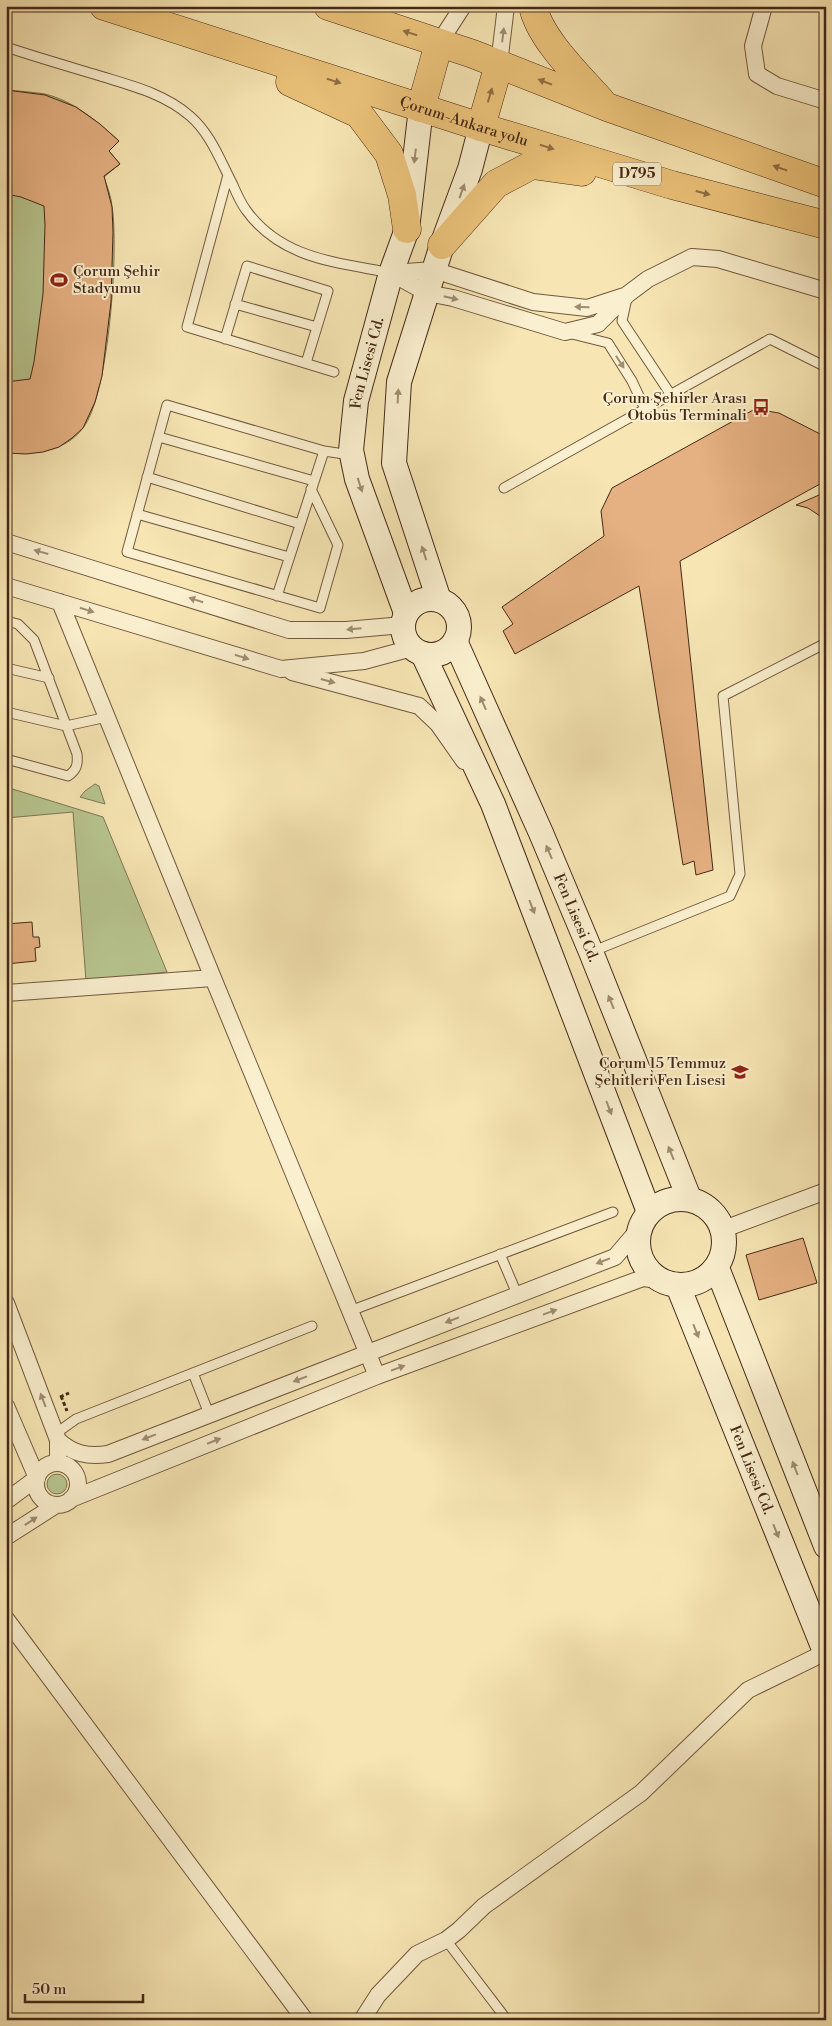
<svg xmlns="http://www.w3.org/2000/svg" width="832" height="2026" viewBox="0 0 832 2026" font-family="'Libre Bodoni',serif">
<rect width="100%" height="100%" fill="#f7e6b4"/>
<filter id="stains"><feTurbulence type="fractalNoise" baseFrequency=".004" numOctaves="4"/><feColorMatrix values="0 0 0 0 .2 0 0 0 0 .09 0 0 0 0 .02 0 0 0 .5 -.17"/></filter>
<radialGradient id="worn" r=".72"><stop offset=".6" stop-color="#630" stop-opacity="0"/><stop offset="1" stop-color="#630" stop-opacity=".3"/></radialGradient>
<!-- green -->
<path fill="#b8c690" stroke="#7e7754" d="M6,90c13,1 26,2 39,4 29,7 53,28 74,47l-10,10 11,13 -16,13c3,9 7,19 8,29 7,42 -3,190 -29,222 -18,24 -49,27 -77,25z
M95,784l4,2 6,18 -25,-7 5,-6z
M6,787l97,30 64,155 -81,9 -13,-169 -67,6z
M47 1484a10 10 0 1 1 20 0a10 10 0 1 1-20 0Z"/>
<!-- building -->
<path fill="#e6b182" stroke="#452817" d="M6,90l39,5 31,12 24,17 19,17 -10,10 11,13 -16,12 8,31 1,25 -2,70 -9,74 -7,26 -12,26 -11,10 -13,9 -16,5 -17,2 -20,-1v-71l24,-3 4,-17 9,-68 2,-69 -1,-19 -23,-9 -15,-3z
M755,409l24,4 47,24v53l-6,-6 -140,77 33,309 -17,5 -2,-14 -11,4 -44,-279 -124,68 -12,-23 10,-7 -11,-17 102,-71 -3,-25 11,-23z
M826,492v28l-18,-12 -12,-3z
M32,922l1,15h6l1,10 -5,1 1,13 -30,3v-40z
M803,1238l14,45 -58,17 -13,-45z"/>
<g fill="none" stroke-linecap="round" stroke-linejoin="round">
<!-- lane casing -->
<g stroke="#72583e" stroke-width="11">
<path id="lane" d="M6,47c30,10 61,19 91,28 32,10 67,18 93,41 20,17 30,44 42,67 4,9 8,19 14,27 35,49 90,52 145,63
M228,175l-41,152 147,45
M627,298l-5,23 49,74
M235,304l82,23
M572,334l36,9 24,38 13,28
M225,339l22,-73 81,25 -22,72
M159,437l155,44
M147,477l153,47
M504,488l266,-149 56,28
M311,489l27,56 -18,63 -193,-56 40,-147 157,46
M137,514l152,43
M277,596l47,-145 27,4
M6,621l12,3 16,16 43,114c1,10 0,16 -9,22l-62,-17
M6,668l43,10
M6,712l60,14 41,-9
M591,952l139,-56 10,-22 -17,-178 103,-53
M500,1254l17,40
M350,1311l263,-99
M193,1373l16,41
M55,1434l21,-15 236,-93
M446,1940l61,80"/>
</g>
<!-- street casing -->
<g stroke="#72583e" stroke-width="18">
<path id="street" d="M764,6l-11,40 4,28 20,12 49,15
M439,43l24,-37
M499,64l7,-58
M391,273l36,20 26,5 112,34 33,-8 30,-30 20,-15 44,-22 26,2 108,32
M391,273l43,-3 99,32 54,6 37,-12
M6,542l283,88h57l57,-5
M6,586l275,83 83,-8 48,-13
M60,602l153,376 164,398
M292,672l127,34 19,18 26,37
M6,993l207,-15
M724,1229l102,-38
M6,1303l52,137v23
M6,1406l31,72 -31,23
M58,1440c15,14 30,17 50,14l507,-197 24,-28
M36 1484a21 21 0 1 1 42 0a21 21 0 1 1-42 0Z
M71,1499l306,-123 266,-98 16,2
M6,1537l50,-32
M6,1619l299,401
M362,2020l16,-25 39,-41 29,-14 13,-10 25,-24 157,-113 107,-103 78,-38"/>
</g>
<!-- secondary casing -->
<g stroke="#452817" stroke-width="26">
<g id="secondary">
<circle cx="431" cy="627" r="28"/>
<path d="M439,600l-45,-137 5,-81 43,-137 28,-76 11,-42"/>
<path id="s1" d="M406,613l-49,-134 -6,-29 5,-49 35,-128 16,-44 14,-121"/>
<path id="s2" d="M455,641l86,192 50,119 98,246"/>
<path d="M423,654l70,150 156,408"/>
<circle cx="681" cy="1242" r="43"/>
<path d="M717,1268l109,278"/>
<path id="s3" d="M678,1286l148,368"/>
</g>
</g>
<!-- highway casing -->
<g stroke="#452817" stroke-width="29">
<g id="highway">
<path id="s4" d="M104,6l377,121 191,58 154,40"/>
<path d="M328,6l145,48 134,53 219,77"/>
<path d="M533,6c6,32 46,70 68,95"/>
<path d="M290,82l69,32 30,40 13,41 5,34"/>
<path d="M421,108l18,-65"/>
<path d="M481,127l18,-63"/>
<path d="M442,245l54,-61 36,-19 50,7"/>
</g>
</g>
<!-- path -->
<path stroke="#452817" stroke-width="3" stroke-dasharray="4 2.5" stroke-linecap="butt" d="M61,1396l6,15
M60,1397l9,-4"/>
<!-- lane -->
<use href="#lane" stroke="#faefce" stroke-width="9"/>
<!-- street -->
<use href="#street" stroke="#faefce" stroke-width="16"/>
<!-- secondary -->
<use href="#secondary" stroke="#faefce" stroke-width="24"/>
<!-- highway -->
<use href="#highway" stroke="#ecc37a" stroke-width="28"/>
</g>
<!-- one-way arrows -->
<defs><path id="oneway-solid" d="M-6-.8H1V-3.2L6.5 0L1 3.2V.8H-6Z" transform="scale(1.25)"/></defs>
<g fill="#906e44">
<use href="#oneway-solid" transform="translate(410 33) rotate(-162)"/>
<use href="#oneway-solid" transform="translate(334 81) rotate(18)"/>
<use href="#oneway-solid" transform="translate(545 82) rotate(-159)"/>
<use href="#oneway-solid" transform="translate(490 95) rotate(-73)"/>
<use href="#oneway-solid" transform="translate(547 147) rotate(17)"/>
<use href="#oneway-solid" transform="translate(780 168) rotate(-161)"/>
<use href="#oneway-solid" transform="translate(703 193) rotate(15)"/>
</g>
<g fill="#a08c72">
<use href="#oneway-solid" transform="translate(503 35) rotate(-83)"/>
<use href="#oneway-solid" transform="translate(415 156) rotate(97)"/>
<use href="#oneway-solid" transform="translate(462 191) rotate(-70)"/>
<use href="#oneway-solid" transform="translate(451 298) rotate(13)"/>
<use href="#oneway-solid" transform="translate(582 307) rotate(-178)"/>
<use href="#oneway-solid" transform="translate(620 362) rotate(57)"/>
<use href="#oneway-solid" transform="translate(398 396) rotate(-87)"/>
<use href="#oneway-solid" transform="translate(360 485) rotate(72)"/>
<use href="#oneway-solid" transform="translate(41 552) rotate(-164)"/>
<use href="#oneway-solid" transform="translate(424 553) rotate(-108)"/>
<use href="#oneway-solid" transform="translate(196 600) rotate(-162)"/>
<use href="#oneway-solid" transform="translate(87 610) rotate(17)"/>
<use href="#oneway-solid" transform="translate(354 629) rotate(175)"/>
<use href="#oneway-solid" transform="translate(242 657) rotate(17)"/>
<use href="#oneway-solid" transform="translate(328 681) rotate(15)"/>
<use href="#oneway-solid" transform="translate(483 703) rotate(-114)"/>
<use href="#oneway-solid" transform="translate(549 852) rotate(-113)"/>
<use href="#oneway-solid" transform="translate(532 907) rotate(69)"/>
<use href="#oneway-solid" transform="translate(611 1002) rotate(-112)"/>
<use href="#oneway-solid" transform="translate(609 1108) rotate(69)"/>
<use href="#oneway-solid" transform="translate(671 1153) rotate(-112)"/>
<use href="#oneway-solid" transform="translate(603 1261) rotate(159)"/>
<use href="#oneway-solid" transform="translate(550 1312) rotate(-20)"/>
<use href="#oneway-solid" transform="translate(452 1320) rotate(159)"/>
<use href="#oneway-solid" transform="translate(696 1331) rotate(68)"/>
<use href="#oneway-solid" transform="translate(398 1368) rotate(-20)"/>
<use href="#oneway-solid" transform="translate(300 1379) rotate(159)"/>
<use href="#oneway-solid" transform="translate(43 1400) rotate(-111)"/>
<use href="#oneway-solid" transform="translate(149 1437) rotate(159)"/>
<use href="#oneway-solid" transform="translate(214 1441) rotate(-22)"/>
<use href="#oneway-solid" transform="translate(795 1468) rotate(-111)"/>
<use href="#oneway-solid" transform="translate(31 1521) rotate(-34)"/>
<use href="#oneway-solid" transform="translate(776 1531) rotate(68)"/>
</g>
<!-- icons -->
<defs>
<g id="stadium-bare" transform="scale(1.35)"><path d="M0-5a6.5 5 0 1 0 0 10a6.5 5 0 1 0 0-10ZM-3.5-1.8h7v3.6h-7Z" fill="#8f2418" stroke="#faefce" stroke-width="2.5" paint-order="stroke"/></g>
<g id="bus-bare" transform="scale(1.35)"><path d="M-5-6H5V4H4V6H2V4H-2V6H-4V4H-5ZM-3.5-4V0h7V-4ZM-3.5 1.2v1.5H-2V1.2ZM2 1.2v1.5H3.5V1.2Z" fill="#8f2418" stroke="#faefce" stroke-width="2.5" paint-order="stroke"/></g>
<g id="school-bare" transform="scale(1.35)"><path d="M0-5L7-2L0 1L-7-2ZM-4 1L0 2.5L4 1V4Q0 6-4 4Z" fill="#8f2418" stroke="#faefce" stroke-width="2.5" paint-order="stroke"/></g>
</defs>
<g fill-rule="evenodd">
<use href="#stadium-bare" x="59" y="280"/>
<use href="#bus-bare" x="761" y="407"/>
<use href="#school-bare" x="740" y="1072"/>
</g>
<g text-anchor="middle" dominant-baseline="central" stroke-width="4" stroke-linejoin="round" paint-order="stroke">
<!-- shield labels -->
<rect fill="#faefce" stroke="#7b644e" stroke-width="1" x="613" y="162.5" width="48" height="23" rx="4"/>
<g font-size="14" font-weight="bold" fill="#452817">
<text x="637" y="174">D795</text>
</g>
<!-- street labels -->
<g font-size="15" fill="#452817" stroke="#faefce">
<text stroke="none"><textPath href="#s4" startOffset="378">Çorum-Ankara yolu</textPath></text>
<text stroke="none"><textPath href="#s1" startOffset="261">Fen Lisesi Cd.</textPath></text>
<text stroke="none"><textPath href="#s2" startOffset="302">Fen Lisesi Cd.</textPath></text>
<text stroke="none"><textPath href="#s3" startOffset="198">Fen Lisesi Cd.</textPath></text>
</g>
<!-- poi labels -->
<g font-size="15" fill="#452817" stroke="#faefce" text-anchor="end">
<text x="73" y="271" text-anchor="start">Çorum Şehir<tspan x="73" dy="17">Stadyumu</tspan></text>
<text x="747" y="398">Çorum Şehirler Arası<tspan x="747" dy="17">Otobüs Terminali</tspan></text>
<text x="726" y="1063">Çorum 15 Temmuz<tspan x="726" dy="17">Şehitleri Fen Lisesi</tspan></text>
</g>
</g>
<!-- margin -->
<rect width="832" height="2026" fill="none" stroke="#f7e6b4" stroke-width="25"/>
<rect x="8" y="8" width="817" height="2011" fill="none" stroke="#452817" stroke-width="2.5"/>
<rect x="12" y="12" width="807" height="2001" fill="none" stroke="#452817"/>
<!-- scale -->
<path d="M25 1994v8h118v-8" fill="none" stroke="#452817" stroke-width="2.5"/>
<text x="32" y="1994" font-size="15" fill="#452817" stroke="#faefce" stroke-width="4" paint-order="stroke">50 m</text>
<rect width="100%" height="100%" filter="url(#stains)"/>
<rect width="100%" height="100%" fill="url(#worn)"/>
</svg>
